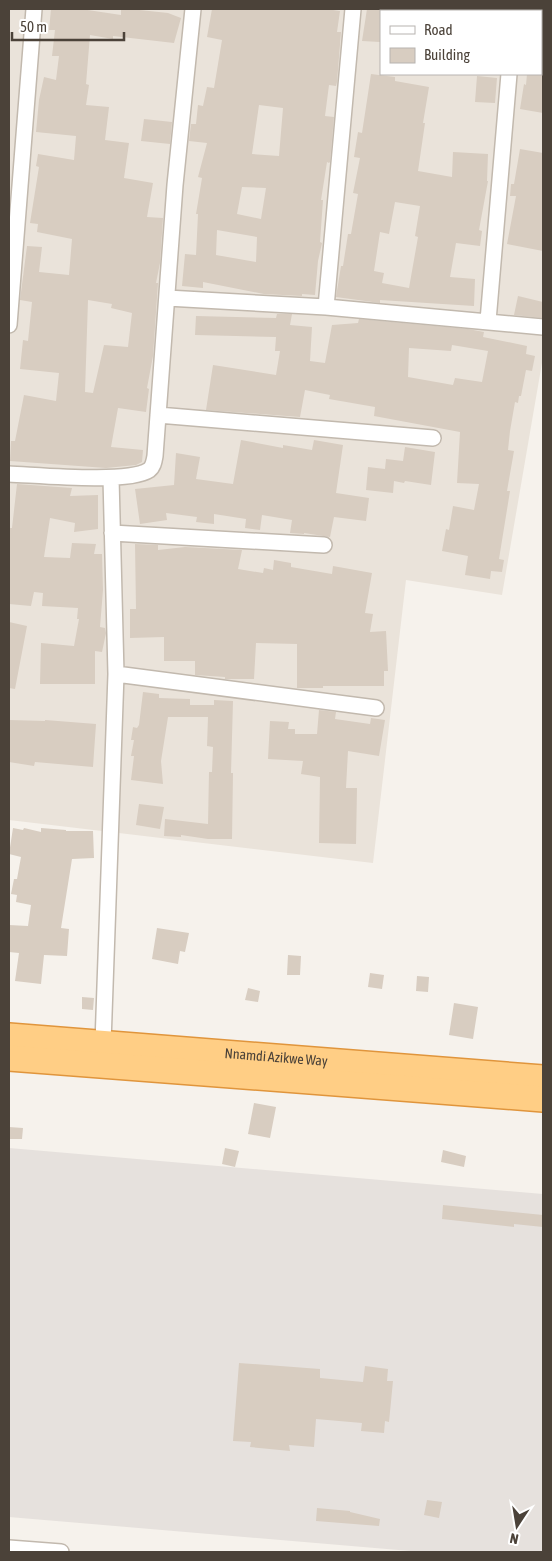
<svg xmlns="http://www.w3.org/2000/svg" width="552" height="1561" viewBox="0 0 552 1561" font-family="'Asap Condensed',sans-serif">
<rect width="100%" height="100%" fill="#f6f2ec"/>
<!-- residential -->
<path fill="#eae3da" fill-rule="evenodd" d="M9,9h534v348l-41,238 -96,-15 -33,283 -364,-43zM381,11h160v63h-160z"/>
<!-- industrial -->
<path fill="#e6e1dd" d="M9,1148l534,46v358h-121l-413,-35z"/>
<!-- building -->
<path fill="#d8cdc1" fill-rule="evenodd" d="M51,9h30l40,6v-6h9l38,4 13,5 -7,25 -61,-7v3l-23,-4 -4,49 3,1 -3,20 23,2 -4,33 24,3 -5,35 29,5 -6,34 16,1 -3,45 -4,20h2l-5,73 -6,32 2,1 -3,23 -28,-4 -7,39 32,3 -1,12 -6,3 -30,3 -96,-7 1,-20h4l9,-46 32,6 3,-28 -39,-4 3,-29 5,1 4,-39 -12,-2 7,-54 15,1 -3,25 30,3 3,-36 -35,-7 1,-8 -8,-1 9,-56 -3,-1 2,-12 36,6 2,-24 -40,-4 3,-32 5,-23 12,3 3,-24h-7l3,-26h-6zM88,300l24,4 -1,4 21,5 -4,34 -24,-2 -11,48 -8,-1z
M212,9h114l14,2 -3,21h4l-4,50 -1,4 -7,-1 -4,31 9,1 -4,45 -1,1 -2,-1 -6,38h2l-3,42 2,1 -4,18 -3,34 -13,-1v2l-38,-2 -61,-12v6l-21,-2 3,-32 11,1 2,-41h-2l6,-36 -4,-1 9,-34 -18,-2 2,-17h5l2,-19 5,1 4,-19 7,1 8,-48 -15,-3zM259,105l24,3 -4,48 -27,-2zM242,187l24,1 -5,31 -24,-5zM217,230l40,7 -1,25 -40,-7z
M367,9h14l-1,33 -18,-1z
M371,74l24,3v4l34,6 -6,36h2l-7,48 34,6 1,-25 35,2 -1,27h1l-9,49 3,1 -2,15 -24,-3 -6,34 25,2 -1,27 -94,-6v3l-44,-6 5,-31h2l5,-32h3l7,-40 -5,-1 7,-35 -6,-1 4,-25 4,1zM395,202l25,4 -5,30 3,1 -9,51 -27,-5 2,-10 -10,-2 6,-39 9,2z
M527,74h16v39l-23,-4 4,-25 2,1z
M477,76l20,2 -2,25 -20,-1z
M144,119l28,3 -2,22 -29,-3z
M520,149l23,4v98l-36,-7 9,-48h-6l1,-12h3z
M518,296l25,6v16l-29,-3z
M277,314h15l-2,11 22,2 -2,34 15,2 7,-38 26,-2 1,-4 109,10 16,3 -1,5 44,9 -1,8 9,2 -3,15 -6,-1 -5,26h-2l-1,7 -3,-1 -5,29 -2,19 6,1 -7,40h3l-11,68 5,1 -2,12 -11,-1 -1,8 -25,-4 3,-19 -26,-5 4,-22 3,1 4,-24 21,4 5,-26 -22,-1 3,-51 -86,-16 1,-9 -46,-8 1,-4 -25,-5 -5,27 -94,-7 7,-45 63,10 4,-24h-5l1,-14 -81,-2 1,-19 80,2zM452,345l36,6 -6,31 -27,-4 -2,7 -45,-8 1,-29 42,3z
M241,440l42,8v-3l29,5 2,-10 29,5 -7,48 33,5 -3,23 -32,-4 -4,20 -26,-4v1l-14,-1 2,-13 -30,-5 -2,15 -15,-2 1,-9 -32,-5v10l-18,-2 1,-5 -31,-4 1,7 -27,4 -5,-35 39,-4 2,-32 24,4 -4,22 37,5z
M405,447l30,5 -4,33 -26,-4 -1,2 -10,-2 -1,12 -27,-3 2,-23 17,2 1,-10 17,2z
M17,484l55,4 -2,8 28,-1v34l-24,3 1,-9 -25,-5 -6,39 26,1 2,-15 24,1 -2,10h8l1,36 -3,37 5,1 1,5 -4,19 -7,-1v33h-55l1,-41 33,3 5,-27h-2l1,-11 -36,-2 1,-13 -9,-1 -3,14 -22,-2v-76h3z
M135,544l23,1v5l27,-3 57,3 -4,19 25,4 1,-5 9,2 1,-10 17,3v4l41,7 1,-8 39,7 -7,40 8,1 -3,18 16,-1 2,40h-4v15h-61v2h-26v-44l-41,-1 -2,36h-29v-2l-30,-2v-14h-31v-24l-34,1v-29h6z
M9,622l18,4 -12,63 -6,-1z
M143,692l16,2v4l31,1v6h24v-5l19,1 -2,72h2l-1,66h-24l-27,-4v2l-17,-1 1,-17 43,5 1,-52h3l1,-25 -6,-1 1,-29h-40l-7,44 2,23 -32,-4 3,-24h-3l3,-16h-3l2,-13 4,1 2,-3z
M319,710l17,2 -1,7 35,5 1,-6 14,2 -6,36 -31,-5 -2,37h11l-1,56 -37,-1 1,-66 -19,-3 2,-13 -35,-2 2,-38 19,1 -1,7h7v5h22z
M9,720l36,1v-1l51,4 -3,43 -58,-5 -1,4 -25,-4z
M139,804l25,3 -4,22 -24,-4z
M13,828l10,2 1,-2 17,4v-4l25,2v1h27l1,27 -22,1 -11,69 8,1 -2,27 -23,-1 -3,29 -26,-3 4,-28 -10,-1v-27l19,1 3,-21 -15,-3 1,-7 -6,-1 3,-15h3l4,-22 -12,-3z
M157,928l32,5 -4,19 -5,-1 -2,13 -26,-5z
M288,955l13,1 -1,19h-13z
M370,973l14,2 -2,14 -14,-2z
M417,976l12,1 -1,15 -12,-1z
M248,988l12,3 -2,11 -13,-2z
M82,997l12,1 -1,12 -11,-1z
M454,1003l24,4 -5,32 -24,-4z
M254,1103l22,4 -6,31 -22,-4z
M9,1127l14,1 -1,11h-13z
M225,1148l14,3 -4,16 -13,-3z
M443,1150l23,6 -2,11 -23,-5z
M443,1205l100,10v12l-29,-3v3l-72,-8z
M239,1363l81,6v9l43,4 2,-16 23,3 -1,12h6l-4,41 -4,-1 -1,12 -23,-2 1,-8 -46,-4 -2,28 -25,-2 1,6 -40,-4 1,-5 -18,-1z
M427,1500l15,2 -3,16 -15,-3z
M317,1508l33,3v1l30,7 -1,7 -63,-5z"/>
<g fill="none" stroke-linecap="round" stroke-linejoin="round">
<!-- minor casing -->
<g stroke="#c2b9ae" stroke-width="18">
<path id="minor" d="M514,11l1,-2
M167,298l159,9 217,20
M326,307l27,-298
M488,321l21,-247
M9,325l25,-316
M158,415l275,23
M9,474c28,1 119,10 140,-4 4,-3 5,-8 6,-14l20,-271 18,-176
M112,533l212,12
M116,674l260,34
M103,1043l13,-369 -5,-196
M9,1548l52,4"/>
</g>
<!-- trunk casing -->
<g stroke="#e0953c" stroke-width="28">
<g id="trunk">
<path id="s1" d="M9,1036l534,42"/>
<path d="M9,1058l534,41"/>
</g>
</g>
<!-- minor -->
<use href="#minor" stroke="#fff" stroke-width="15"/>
<!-- trunk -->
<use href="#trunk" stroke="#ffce85" stroke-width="25"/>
</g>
<g text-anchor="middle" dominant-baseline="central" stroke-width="4" stroke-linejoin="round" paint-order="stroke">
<!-- street labels -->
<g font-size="14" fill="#4b4239" stroke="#fff">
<text stroke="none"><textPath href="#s1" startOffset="268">Nnamdi Azikwe Way</textPath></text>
</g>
</g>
<!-- border -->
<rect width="552" height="1561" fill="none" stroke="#4b4239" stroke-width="20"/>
<!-- legend -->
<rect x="380" y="10" width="162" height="65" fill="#ffffff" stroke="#b7b3b0"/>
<rect x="390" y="26" width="25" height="8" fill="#ffffff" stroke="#b7b3b0"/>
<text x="424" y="35" font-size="15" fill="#4b4239">Road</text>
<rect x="390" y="48" width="25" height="15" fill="#d8cdc1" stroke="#b7b3b0"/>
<text x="424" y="60" font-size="15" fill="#4b4239">Building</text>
<!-- north arrow -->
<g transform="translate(517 1526) rotate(192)" stroke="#ffffff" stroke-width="4" paint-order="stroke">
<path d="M0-4L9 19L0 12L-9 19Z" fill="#4b4239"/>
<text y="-8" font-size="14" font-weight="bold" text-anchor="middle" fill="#4b4239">N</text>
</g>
<!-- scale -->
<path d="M12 32v8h112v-8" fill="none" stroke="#4b4239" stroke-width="2.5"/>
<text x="20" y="32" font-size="15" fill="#4b4239" stroke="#ffffff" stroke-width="4" paint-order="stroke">50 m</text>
</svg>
